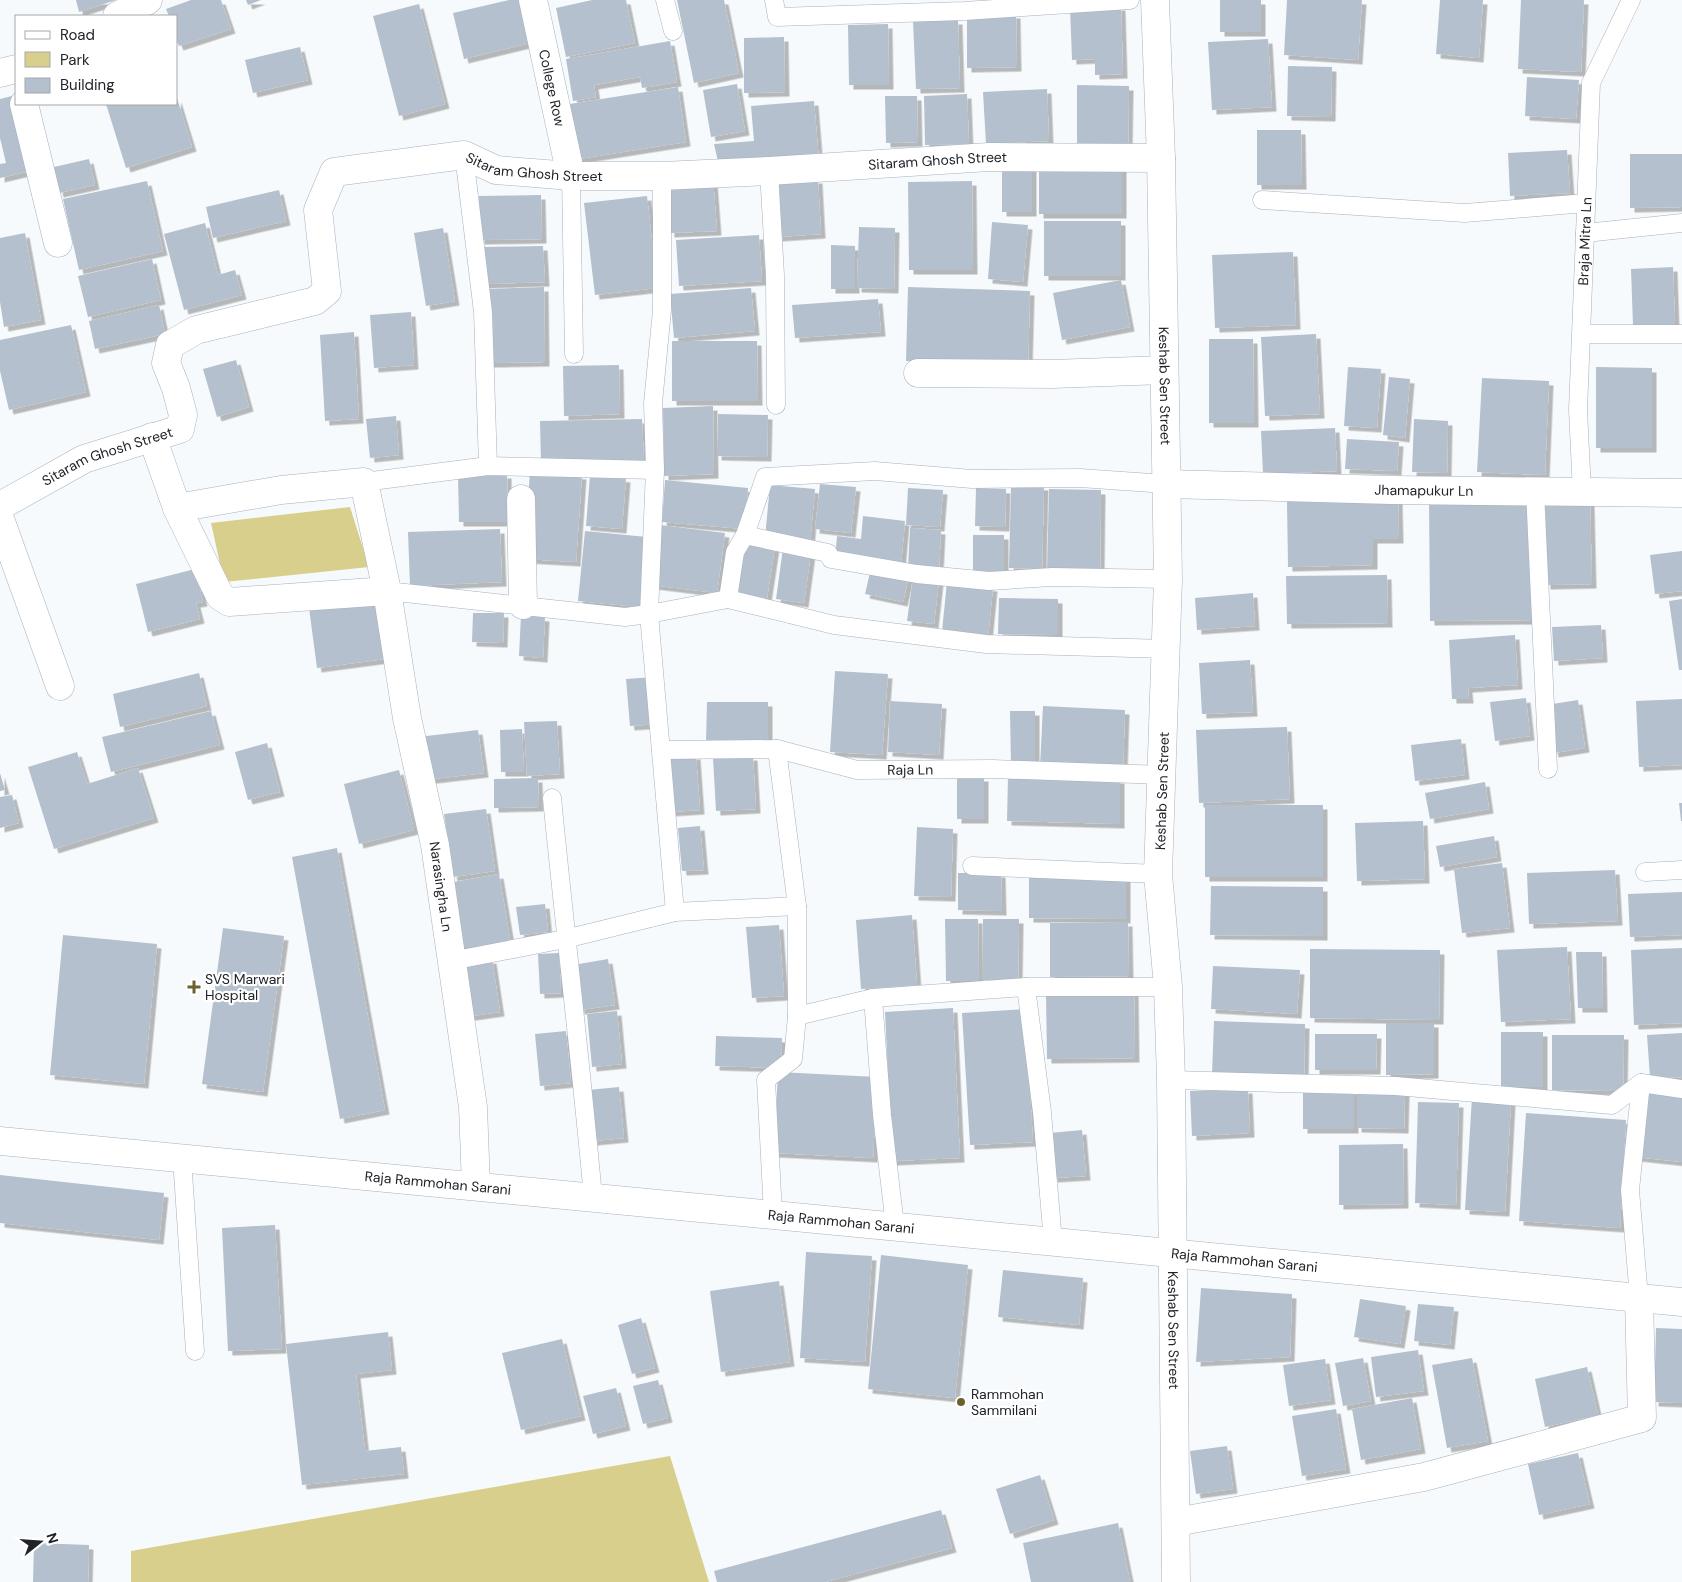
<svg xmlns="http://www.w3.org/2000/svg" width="1682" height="1582" viewBox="0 0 1682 1582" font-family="'DM Sans',sans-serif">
<defs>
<filter id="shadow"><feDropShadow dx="4.5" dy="4.5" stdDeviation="0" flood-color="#0004"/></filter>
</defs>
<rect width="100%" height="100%" fill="#f7fafc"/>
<!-- green -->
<path fill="#d8cf8c" d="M350,507l19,60 -145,15 -13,-59z
M670,1456l39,126h-578v-31z"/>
<!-- building -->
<path fill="#b4c0cd" filter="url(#shadow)" d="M76,0h40l-37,12z
M191,0h30l10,29 -52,17 -3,-7v-23h-7l-3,-7z
M246,0h15l-13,5z
M509,0h15l10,42 -70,17 -11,-46z
M592,0h34l9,43 -69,14 -10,-49z
M677,0h47l15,73 -45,10z
M1220,0h41v32h-41z
M1287,0h75l-4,60 -74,-5z
M1440,0h43l-4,58 -43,-4z
M1521,0h63l-3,72 -63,-3z
M419,4l26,100 -46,12 -26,-100z
M1121,6l2,68 -28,1v-16l-23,1 -2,-53z
M1016,14l1,53 -50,1v-53z
M958,20l2,68 -44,1 -3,-68z
M888,24l1,61h-40l-1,-60z
M784,37l1,55 -41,1v-55z
M1268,39l4,68 -60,3 -4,-68z
M670,41l7,41 -35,6 -2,-11 -46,8 2,12 -23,4 -7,-42z
M300,47l8,33 -55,13 -8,-33z
M1288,66l44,1 -1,50 -44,-1z
M1527,77l52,3 -3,39 -51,-3z
M737,84l8,47 -34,6 -8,-47z
M1077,85l52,1 -1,64 -51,-1z
M678,87l8,55 -114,18 -9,-55z
M1047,89l2,52 -63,3 -3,-52z
M967,94l2,50 -44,1 -1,-49z
M16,95l18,75 -34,8v-14l6,-1 -6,-25v-39z
M885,96h32l1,46 -32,1z
M177,98l15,49 -66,21 -20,-64h70z
M814,101l5,61 -100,4 -5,-22 40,-3 -3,-35z
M1257,130h44l1,55h-45z
M1567,150l3,43 -60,3 -2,-43z
M1630,154h52v53l-52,1z
M89,159l6,26 -36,8 -5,-26z
M1002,165l30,1v46h-30z
M1039,167h83v47h-83z
M713,179l4,52 -47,2 -2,-50z
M818,179l3,55 -43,3 -3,-55z
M147,181l16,70 -84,19 -16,-71z
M972,181l1,89h-64l-1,-88z
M279,190l7,31 -73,17 -7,-31z
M541,195l1,44 -62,1 -1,-44z
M647,196l10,92 -62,7 -11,-92z
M1044,221h77v55h-77z
M992,222l36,3 -5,57 -35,-3z
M205,223l13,52 17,-5 7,25 -58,15 -20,-76z
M859,227l36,1 -1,61 -37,-1z
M443,228l12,73 -29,5 -12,-73z
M25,233l16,87 -37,7 -4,-25v-64z
M759,235l3,46 -83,5 -3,-46z
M831,245l24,1v43h-24z
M543,246l2,36 -61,2 -2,-37z
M1293,252l3,73 -81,3 -3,-73z
M152,259l9,41 -73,17 -10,-41z
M1673,267l2,58 -42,1 -2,-57z
M1121,280l9,47 -68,13 -9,-47z
M544,287l1,75 -56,1 -2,-74z
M908,287l122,4 -2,75 -122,-5z
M751,288l4,43 -81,7 -4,-44z
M878,299l3,33 -86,6 -3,-33z
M159,305l6,29 -70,15 -6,-28z
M411,312l3,53 -40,3 -4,-53z
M71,325l15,67 -77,18 -9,-39v-31z
M354,332l5,87 -34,2 -5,-86z
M1316,334l4,80 -55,2 -4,-79z
M1209,339h44l1,84h-45z
M672,341h85l1,60h-86z
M236,360l13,47 -32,10 -14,-48z
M619,365l1,49 -56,2 -1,-50z
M1348,367l33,2 -4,59 -33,-2z
M1596,367l56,1v80h-56z
M1389,377l21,2 -5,59 -22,-3z
M1482,378l67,3 -4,94 -68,-3z
M713,406l1,68 -50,2 -1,-68z
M718,414l50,1 -1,42 -50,-1z
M396,416l3,39 -29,3 -4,-39z
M642,419l2,43 -103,2 -1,-43z
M1414,419l34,2 -1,52 -35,-1z
M1335,428l2,43 -74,3 -2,-43z
M1347,439l52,3 -2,29 -52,-2z
M530,471l52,4 -6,87 -52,-3z
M507,474l1,48h-49l-1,-47z
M590,475l36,3 -4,51 -36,-3z
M665,480l83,8 -3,41 -83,-7z
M820,484l36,3 -5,46 -36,-4z
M770,485l45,4 -5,54 -45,-5z
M1011,485l33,1 -2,83 -33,-1z
M908,488l35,2 -3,37 -34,-2z
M976,488l30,1 -1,38 -30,-1z
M1049,489l52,1 -1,81 -53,-1z
M1531,496l1,124 -102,1 -1,-124z
M1398,498l1,41h-26v26l-85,2 -1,-66z
M1545,501h45l2,83 -46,1z
M863,516l42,5 -4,44 -66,-6 2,-23 24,3z
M660,525l65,8 -8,60 -65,-8z
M910,528l31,2 -2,40 -31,-2z
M500,529l2,53 -92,4 -2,-54z
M585,531l62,6 -7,70 -62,-6z
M973,535h31v36l-31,1z
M743,541l32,5 -8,52 -31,-5z
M783,548l28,4 -7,51 -28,-4z
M1682,551v40l-27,3 -5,-39z
M871,568l38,8 -6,26 -38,-8z
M195,569l8,33 -7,1 4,16 -52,13 -12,-48z
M1387,575l1,48 -101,1 -1,-48z
M913,577l26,3 -5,44 -27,-3z
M947,582l46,5 -5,50 -46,-6z
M1253,593l2,33 -58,4 -2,-32z
M384,598l8,60 -75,10 -8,-60z
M999,598l59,1v36l-60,-1z
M1682,599v71h-3l-10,-69z
M473,613h31l-1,30 -31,-1z
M521,615l24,2 -2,41 -24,-2z
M1601,625l2,33 -49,3 -2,-34z
M1515,635l3,50 -50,3 1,11h-17l-3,-59z
M1250,660l3,52 -51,2 -3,-51z
M835,671l53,3 -6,81 -52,-3z
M199,673l8,33 -87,21 -7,-33z
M654,677l3,47 -27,2 -4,-47z
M1526,698l4,38 -35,5 -5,-39z
M1682,699v66l-43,2 -3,-66z
M1578,700l7,48 -31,5 -8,-48z
M890,701l52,3 -3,51 -51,-3z
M707,702h61v41l-62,-1z
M1043,706l82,4 -2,59 -83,-3z
M211,711l9,34 -109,27 -9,-35z
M1010,711h25v55h-24z
M557,721l3,53 -33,2 -3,-54z
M1287,727l3,72 -91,4 -3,-73z
M522,729l2,43h-23l-1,-42z
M478,730l6,43 -60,7 -6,-43z
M1461,739l4,36 -50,6 -4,-36z
M267,743l13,49 -32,8 -13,-48z
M77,752l10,32 51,-16 16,50 -100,31 -26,-82z
M696,755l4,55 -31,2 -3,-55z
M753,756l3,53 -40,2 -3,-53z
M399,770l15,60 -55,14 -15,-60z
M0,773l5,17 -5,1z
M1008,776l112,3v45l-113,-3z
M957,777h27v42h-27z
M538,778l1,29 -45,1v-29z
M1485,782l4,27 -59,10 -5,-26z
M12,795l7,28 -19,5v-31z
M1679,803h3v18h-1z
M1205,805h118v72h-118z
M486,809l9,62 -42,6 -9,-63z
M1423,821l2,58 -68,2 -2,-58z
M700,826l4,44 -22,1 -4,-43z
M917,827l36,2 -2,68 -37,-1z
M1494,836l3,21 -57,10 -4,-21z
M337,848l48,262 -45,9 -48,-262z
M1502,863l8,65 -48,5 -8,-64z
M1615,870l3,51 -89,3 -2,-51z
M958,873h43l1,38 -44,-1z
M499,874l12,71 -51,9 -12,-71z
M1029,875l97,1v43l-97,-1z
M1211,886l112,1v49l-113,-1z
M1682,892v43l-52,2 -2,-43z
M545,904l3,28 -28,3 -4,-28z
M912,915l5,70 -56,4 -5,-69z
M945,919h33l1,62h-33z
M983,919h36l-1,62 -35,-1z
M1128,922l1,54 -79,1v-54z
M779,925l5,71 -32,2 -6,-71z
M223,928l61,8 -21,156 -61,-8z
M63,935l94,9 -13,140 -94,-9z
M1567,947l4,72 -70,3 -4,-72z
M1682,948v75l-48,2 -3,-75z
M1310,949l130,1 -1,70 -129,-2z
M1576,952h26l1,56h-25z
M559,953l2,40 -21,1 -2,-40z
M492,959l8,53 -36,5 -9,-53z
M608,959l7,46 -35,5 -7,-45z
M1213,966l87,4 -3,44 -86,-5z
M1134,990l1,68 -88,1 -1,-66z
M953,1008l7,150 -68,3 -7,-149z
M1025,1009l8,133 -63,3 -8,-132z
M617,1011l5,53 -30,3 -5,-53z
M1214,1021l91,3 -1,53 -92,-3z
M1386,1023h48v51l-48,1z
M566,1031l5,52 -31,3 -5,-52z
M1501,1032h42v55h-42z
M1682,1033v44l-32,1 -3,-43z
M1315,1034h62l-1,36h-61z
M1552,1035h72l-1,56 -71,-1z
M716,1036l66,2 -1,30 -66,-2z
M778,1072l99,5 -4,81 -99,-5z
M619,1087l5,51 -31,3 -5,-51z
M1248,1089l2,44 -58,3 -2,-45z
M1643,1089l39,3v70l-46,-5z
M1303,1090h51v39h-51z
M1357,1090l48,1 -1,38 -47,-1z
M1472,1097l39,3 -6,112 -40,-2z
M1418,1102l41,1 -3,102 -41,-2z
M1526,1113l100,7 -6,108 -101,-7z
M1082,1130l4,46 -33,2 -3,-45z
M1403,1144l1,60 -65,1v-60z
M0,1175l164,18 -5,47 -159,-17z
M275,1225l7,124 -54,2 -6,-123z
M806,1252l66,4 -7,106 -65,-4z
M881,1255l87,10 -13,133 -87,-9z
M1003,1270l80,8 -4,47 -81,-8z
M779,1281l11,81 -69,10 -11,-81z
M1201,1288l91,6 -2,63 -94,5z
M1360,1299l46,7 -6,38 -46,-7z
M1418,1304l36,3 -4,38 -36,-4z
M641,1318l14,50 -23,6 -14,-49z
M1656,1328l26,1v74l-28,-1z
M388,1332l4,38 -36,4 9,77 36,-4 3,27 -102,11 -16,-141z
M562,1339l19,77 -60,14 -19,-77z
M1418,1350l6,41 -48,6 -5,-40z
M1363,1358l8,43 -28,5 -8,-43z
M1472,1358l16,83 -41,7 -15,-83z
M1325,1359l6,41 -42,6 -6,-41z
M1587,1367l11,48 -53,12 -10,-48z
M658,1380l10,38 -25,6 -10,-38z
M616,1388l10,38 -33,8 -10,-38z
M1412,1398l9,51 -60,11 -9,-51z
M1336,1409l10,60 -44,7 -10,-60z
M1227,1446l6,43 -37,5 -6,-43z
M1578,1453l12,51 -51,11 -11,-51z
M1040,1475l14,45 -44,14 -14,-45z
M941,1510l11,38 -127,34h-108l-3,-11z
M1118,1523l12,59h-99l-8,-39z
M34,1543l55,2 -1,37h-55z"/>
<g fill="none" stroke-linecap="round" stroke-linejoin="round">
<!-- service casing -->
<g stroke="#a5b1be" stroke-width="19">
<g id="service">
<path d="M665,0l8,31"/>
<path d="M774,0l3,17 187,-6 166,-11"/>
<path d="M464,155l19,157 5,154"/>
<path d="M769,171l6,104 1,130"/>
<path d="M571,176l3,178"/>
<path d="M662,176v134l-9,93 2,67 -6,144 79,-15 106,26 152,19 181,5"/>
<path d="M1262,200l203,13 121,-10"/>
<path d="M1585,233l97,-10"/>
<path d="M1583,334h99"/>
<path d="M364,482l124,-16 167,4"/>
<path d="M1535,491l13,278"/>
<path id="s1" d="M1582,492l-4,-82 13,-327 40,-83"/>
<path d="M745,535l20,-58 110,-6 97,8 108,-1 86,6"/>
<path d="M387,591l238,26 24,-3 26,298"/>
<path d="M728,599l7,-47 10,-17 83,18 3,6 86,15 72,7 63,-4 116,2"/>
<path id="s2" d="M661,750l116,-1 80,21 136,-1 170,6"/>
<path d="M552,798c13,133 29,266 41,399"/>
<path d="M972,866l186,8"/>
<path d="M1645,872l37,-2"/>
<path d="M451,961l114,-22 110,-27 122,-6 -20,-157"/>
<path d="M873,998l9,117 13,111"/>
<path d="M797,1016l76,-18 153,-11"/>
<path d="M1171,1080l225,6 216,19 29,-22"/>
<path d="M182,1158l13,193"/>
<path d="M773,1214l-7,-134 27,-21 4,-43v-110"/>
<path d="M1053,1242l-11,-130 -16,-125h142"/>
<path d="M1639,1298l-9,-108 11,-107 41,6"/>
</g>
</g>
<!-- minor casing -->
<g stroke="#a5b1be" stroke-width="29">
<g id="minor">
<path id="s3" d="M533,0l38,176"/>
<path d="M117,16l31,-16"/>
<path d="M0,73l16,-4"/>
<path d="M24,104l34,139"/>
<path d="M918,373l134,1 112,-4"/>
<path d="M152,437l25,71 43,88 9,6 158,-11"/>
<path d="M521,499l2,106"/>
<path id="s4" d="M0,506l84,-47 96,-30 3,-14 -7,-27 -10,-25 4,-18 26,-15 119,-29 12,-10 -9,-81 16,-38 130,-17 32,15 75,6h91l107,-5 220,-14 172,1"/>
<path id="s5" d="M177,508l104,-18 83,-8 23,109 20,127 28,127 38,262 3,79"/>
<path d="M0,519l60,167"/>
<path d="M1176,1522l248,-45 218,-59 -3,-120"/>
</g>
</g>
<!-- tertiary casing -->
<g stroke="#a5b1be" stroke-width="29">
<g id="tertiary">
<path id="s6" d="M1166,484l225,6 291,3"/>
</g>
</g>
<!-- secondary casing -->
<g stroke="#a5b1be" stroke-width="29">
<g id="secondary">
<path id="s7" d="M1155,0l6,158 7,421 -10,295 10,113 3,93 5,502"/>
<path id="s8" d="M0,1141l1682,161"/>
</g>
</g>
<!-- service -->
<use href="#service" stroke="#fff" stroke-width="18"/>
<!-- minor -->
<use href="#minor" stroke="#fff" stroke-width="28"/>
<!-- tertiary -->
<use href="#tertiary" stroke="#fff" stroke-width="28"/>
<!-- secondary -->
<use href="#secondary" stroke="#fff" stroke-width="28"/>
</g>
<!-- markers -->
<g fill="#69622f" stroke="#fff" stroke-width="2">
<path d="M191.5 979.5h5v5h5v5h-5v5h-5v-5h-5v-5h5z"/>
<circle cx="961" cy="1402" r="5"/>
</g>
<g text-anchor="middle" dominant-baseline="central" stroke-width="4.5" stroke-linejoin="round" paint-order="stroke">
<!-- street labels -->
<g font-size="14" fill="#202429" stroke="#fff">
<text stroke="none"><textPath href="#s3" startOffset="90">College Row</textPath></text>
<text stroke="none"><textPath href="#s4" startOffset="1184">Sitaram Ghosh Street</textPath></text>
<text stroke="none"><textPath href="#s4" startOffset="779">Sitaram Ghosh Street</textPath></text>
<text stroke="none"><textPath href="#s1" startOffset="251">Braja Mitra Ln</textPath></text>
<text stroke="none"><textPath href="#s7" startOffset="386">Keshab Sen Street</textPath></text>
<text stroke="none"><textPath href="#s4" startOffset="119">Sitaram Ghosh Street</textPath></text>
<text stroke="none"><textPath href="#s6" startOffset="258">Jhamapukur Ln</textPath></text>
<text stroke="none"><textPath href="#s2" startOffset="252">Raja Ln</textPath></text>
<text transform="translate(1162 791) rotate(-88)">Keshab Sen Street</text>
<text stroke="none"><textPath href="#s5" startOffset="601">Narasingha Ln</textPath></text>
<text stroke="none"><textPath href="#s8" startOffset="440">Raja Rammohan Sarani</textPath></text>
<text stroke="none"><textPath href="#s8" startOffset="845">Raja Rammohan Sarani</textPath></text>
<text stroke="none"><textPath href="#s8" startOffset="1250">Raja Rammohan Sarani</textPath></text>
<text stroke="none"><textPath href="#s7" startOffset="1331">Keshab Sen Street</textPath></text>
</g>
<!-- poi labels -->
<g font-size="14" fill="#202429" stroke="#fff" text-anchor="start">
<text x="205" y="979">SVS Marwari<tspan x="205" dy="16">Hospital</tspan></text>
<text x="971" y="1394">Rammohan<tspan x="971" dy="16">Sammilani</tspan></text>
</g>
</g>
<!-- legend -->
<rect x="15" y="15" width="162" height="90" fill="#ffffff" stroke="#a6a7a9"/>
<rect x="25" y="31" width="25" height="8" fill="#ffffff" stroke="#a6a7a9"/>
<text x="60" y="40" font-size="15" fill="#202429">Road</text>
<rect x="25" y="52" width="25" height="15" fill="#d8cf8c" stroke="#a6a7a9"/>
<text x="60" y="65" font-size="15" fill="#202429">Park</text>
<rect x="25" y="78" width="25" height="15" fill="#b4c0cd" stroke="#a6a7a9"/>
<text x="60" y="90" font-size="15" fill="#202429">Building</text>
<!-- north arrow -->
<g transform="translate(40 1542) rotate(73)" stroke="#ffffff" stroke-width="4" paint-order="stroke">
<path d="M0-4L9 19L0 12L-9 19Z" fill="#202429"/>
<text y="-8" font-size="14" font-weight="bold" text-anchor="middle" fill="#202429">N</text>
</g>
</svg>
